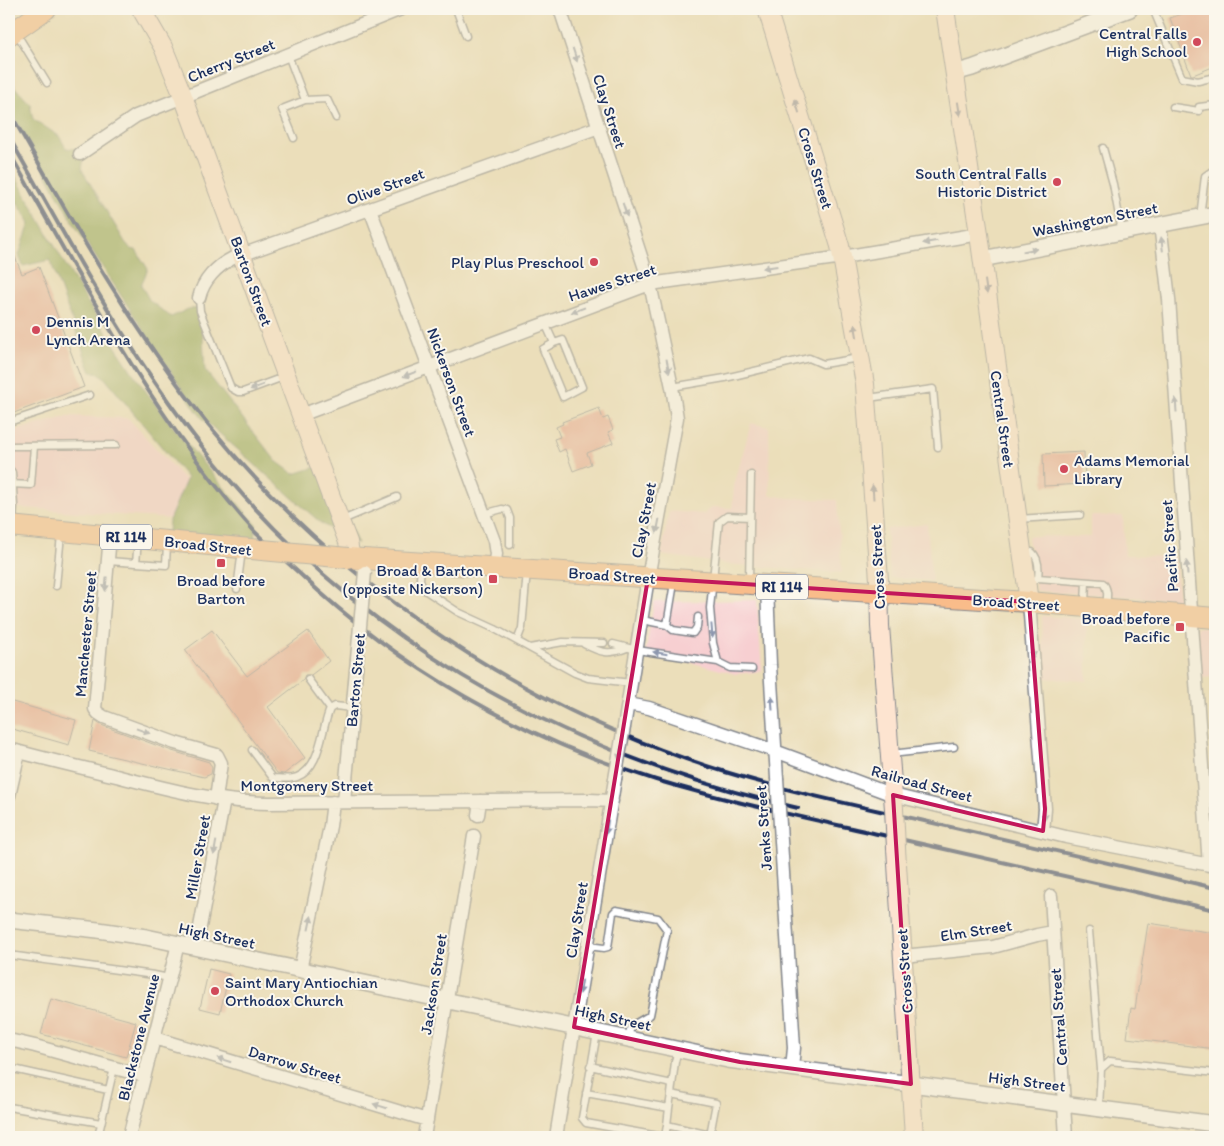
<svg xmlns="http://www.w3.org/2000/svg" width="1224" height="1146" viewBox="0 0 1224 1146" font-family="Itim,sans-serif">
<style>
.built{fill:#f7cfd1}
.forest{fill:#8ca455;stroke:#546a5a}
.building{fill:#e59a86}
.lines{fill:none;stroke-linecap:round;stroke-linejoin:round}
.service-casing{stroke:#83868c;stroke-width:9}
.minor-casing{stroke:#83868c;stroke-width:15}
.tertiary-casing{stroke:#83868c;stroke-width:18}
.secondary-casing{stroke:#83868c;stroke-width:20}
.primary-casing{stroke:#83868c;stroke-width:22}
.service{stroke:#fff;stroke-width:6}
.minor{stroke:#fff;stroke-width:12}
.tertiary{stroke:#fff;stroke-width:15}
.secondary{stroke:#fde4d0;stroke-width:18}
.primary{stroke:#f9bc8a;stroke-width:20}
.rail{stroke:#1b2f5e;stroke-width:4}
.minor-bridge-casing{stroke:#83868c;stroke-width:15;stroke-linecap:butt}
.secondary-bridge-casing{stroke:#83868c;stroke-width:20;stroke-linecap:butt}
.primary-bridge-casing{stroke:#83868c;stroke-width:22;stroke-linecap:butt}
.minor-bridge{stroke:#fff;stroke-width:12}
.secondary-bridge{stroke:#fde4d0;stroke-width:18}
.primary-bridge{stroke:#f9bc8a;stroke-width:20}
.oneway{fill:#8d97ae}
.oneway2{fill:#8c8a97}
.marked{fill:none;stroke:#c2185b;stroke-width:4;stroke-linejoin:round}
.poi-dot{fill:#d1495b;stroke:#fbf7ec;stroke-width:2}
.labels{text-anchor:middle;stroke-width:4;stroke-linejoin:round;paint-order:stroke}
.shield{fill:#fbf7ec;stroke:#5e6b89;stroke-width:1}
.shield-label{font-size:15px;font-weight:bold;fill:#1b2f5e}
.poi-label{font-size:16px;fill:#1b2f5e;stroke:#fbf7ec;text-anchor:end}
.street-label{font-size:16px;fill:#1b2f5e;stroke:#fbf7ec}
</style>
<rect width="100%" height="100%" fill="#fbf7ec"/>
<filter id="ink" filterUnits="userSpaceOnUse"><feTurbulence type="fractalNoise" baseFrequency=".02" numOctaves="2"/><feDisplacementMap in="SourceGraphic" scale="10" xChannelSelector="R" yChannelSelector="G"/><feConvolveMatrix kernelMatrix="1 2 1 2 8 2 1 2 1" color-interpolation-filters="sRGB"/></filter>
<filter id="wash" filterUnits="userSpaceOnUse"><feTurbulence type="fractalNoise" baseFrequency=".0096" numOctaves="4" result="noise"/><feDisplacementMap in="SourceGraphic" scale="20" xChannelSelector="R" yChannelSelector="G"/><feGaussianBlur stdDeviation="1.12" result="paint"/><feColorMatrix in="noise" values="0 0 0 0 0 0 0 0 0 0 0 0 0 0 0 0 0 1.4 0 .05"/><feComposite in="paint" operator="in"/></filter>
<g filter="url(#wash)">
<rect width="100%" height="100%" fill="#ebdeba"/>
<path class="built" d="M69,416l59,2 73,79 -1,24 -191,-14v-75z
M751,423l18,4 1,68 18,3 49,2 5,73 -115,-9 -66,-9 8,-44 35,3 8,-7 20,1 2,-22z
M1091,516h32l2,39 50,2 4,43 -143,-9 -8,-55 63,1z
M927,524l5,57 -42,-4 -4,-48z
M757,600l5,71 -26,3 -54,-14 -37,-4 9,-54z
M1042,616l45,3v62l-44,-3z
M1197,627h18v50l-15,1z"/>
<path class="forest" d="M9,71l6,16 15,17 3,15 26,17 7,12 19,2 -3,20 43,72 6,7 5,1 12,19 -7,16 9,16 21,16 17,-8 13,-1 4,62 71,91 18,13 28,-9 36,79 -36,-20 -119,-105 -7,-9 -122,-186 -65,-116z
M9,165c35,62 69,124 108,184 40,63 90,119 139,175l-3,25 -86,-8 2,-21 18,-42 -84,-102 -13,-6 -40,-110 -27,6 -4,-11 11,-32 -21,-34z"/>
<g id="blocks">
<path class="building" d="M1196,9h19v57l-22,9h-2l-21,-57z
M9,242l13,32 17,-7 45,120 -70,26 -5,-14z
M599,408l4,11 5,-2 5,13 -5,2 5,11 -26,10 4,11 -18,7 -8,-22 -6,3 -5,-13 6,-2 -4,-10 7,-3 -1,-2z
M1084,452l1,32 -41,2 -1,-32z
M212,630l35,46 61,-45 21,30 -18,14h-6l-2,5 -35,27 37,51 -21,16 -7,-1 -92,-123z
M9,701l67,19 -7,25 -60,-17z
M95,721l6,4 71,26 37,11 3,6 -1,6 -7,3 -115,-26z
M1148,923l67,10v116l-88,-11 4,-30 4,1z
M209,969l20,5 -9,39 -20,-5z
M51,999l85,23 -10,35 -85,-23z"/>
</g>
</g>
<g filter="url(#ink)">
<use href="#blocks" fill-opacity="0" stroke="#83868c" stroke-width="1"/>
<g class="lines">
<g class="service-casing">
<path id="service" d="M456,9l10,27
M1153,9l29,69 16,3 17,-4
M17,34l30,49
M288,55l17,45 22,-1 9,19
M1173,107l26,4v-4l16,-2
M294,138l-12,-29 23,-9
M1103,148l10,36 9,48
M1200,217l5,-41 10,-7
M199,298l1,13 31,77 7,4h5l43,-16
M545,323l9,20 -11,6 20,48 19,-10 -19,-47 -9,3
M672,387l53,-9 84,-20 14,6 36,-6
M868,398l65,-9 5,58
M9,422l81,-27
M9,446l107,-1
M10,484l21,1 3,-39
M484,514l18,-5 5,1 3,8v27
M750,517l-23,-1 -8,6 -9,86 3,35 5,19 12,6 22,1
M1018,519l62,-4
M340,521l57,-24
M1023,552h9c7,6 7,18 6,26l-4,2
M108,561l28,2 2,-23
M136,563l30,2 1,-21
M421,566l-1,13 3,10 35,23 37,17 80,44 13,5 43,5
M1038,578l65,5c6,7 4,15 3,23
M749,581l2,-106
M56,586l5,-51
M237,589l5,-39
M1085,603l1,-21
M642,620l25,5 7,-42
M667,625l6,5 20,3 4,-6 1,-10
M517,641l5,-13 5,-57
M584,644c17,9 25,11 43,4
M613,644l24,6 81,12
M530,648l33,-6 41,1
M308,679l22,30
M252,750l21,28c7,0 17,2 24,-1 24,-9 24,-48 33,-68l5,-3 17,2
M891,754l63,-7
M1089,931l12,138
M588,946l16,2 4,-1 5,-34 3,-3 42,8 9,12 -17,85 -19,11 -3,12
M9,955l145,20 15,3
M597,1033l-15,85 4,5 78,14
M590,1066l82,18
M9,1068l99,22
M586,1093l83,15 2,-14
M9,1107l92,16
M1099,1108l2,-39 9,-8 105,12
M667,1125l2,-17
M710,1135l10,2
M98,1137l16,-69
M665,1137l2,-12 43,10 6,-32 -45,-9 4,-32 3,-13"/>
</g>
<g class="minor-casing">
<path id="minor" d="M560,9l90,275 22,103 5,31 -29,160 -24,149
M80,154l56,-38 265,-107
M370,209l124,332 2,13 -2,14
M1160,224l9,75 40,566
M199,298c4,-18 18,-32 34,-40l366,-131
M301,415l349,-131 193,-27 136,-23
M9,473l2,32 -1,21
M110,536l-15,173 3,4 6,4 71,26 42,12 4,8 -5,36
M767,586l3,79 7,113
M1029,602l16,207 -2,22
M628,704l21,4 126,43 118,44 173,42 149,29
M9,749c35,10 71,18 107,27 51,13 100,26 153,27l321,-3 22,1
M9,796l10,-44
M344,802l15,-165
M478,815l2,-14
M780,825l14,223 -2,20
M1051,896l15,241
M196,948l28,-148
M903,956l90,-9 44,-12 16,-3
M300,970l30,-144 3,-24
M154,1038l273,82
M9,1040l26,6 109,30
M129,1137l49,-193
M424,1137l50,-301
M556,1137l59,-358"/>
</g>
<g class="tertiary-casing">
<path id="tertiary" d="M954,73l18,-5 158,-59
M982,259l233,-45
M9,920l89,10 48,7 582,123 487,64"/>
</g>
<g class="secondary-casing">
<path id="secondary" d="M141,9l22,38 20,49 157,425 8,21 3,16
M767,9l73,237 25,138 14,196 1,46 14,183
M945,9l34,225 50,368
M896,848l18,289"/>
</g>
<g class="primary-casing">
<path id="primary" d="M9,35l37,-26
M9,526l253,24
M348,558l681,44 186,16"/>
</g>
<use href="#service" class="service"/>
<use href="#minor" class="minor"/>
<use href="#tertiary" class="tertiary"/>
<use href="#secondary" class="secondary"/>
<use href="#primary" class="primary"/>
<path class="rail" d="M9,111c61,107 121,216 199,313 124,153 292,269 478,335 76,27 155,43 234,61 98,22 197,45 295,68
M9,137c58,102 113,206 185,299 151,198 363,317 604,372
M9,152c74,131 145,267 246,380 14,14 29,28 44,41 101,96 224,165 357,207 77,23 156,39 235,57 108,24 216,48 324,73"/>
<g class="minor-bridge-casing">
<path id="minor-bridge" d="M359,637l6,-65
M777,778l3,47
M615,779l9,-52"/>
</g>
<g class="secondary-bridge-casing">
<path id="secondary-bridge" d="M894,809l2,39"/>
</g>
<g class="primary-bridge-casing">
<path id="primary-bridge" d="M262,550l86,8"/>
</g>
<use href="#minor-bridge" class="minor-bridge"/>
<use href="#secondary-bridge" class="secondary-bridge"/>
<use href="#primary-bridge" class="primary-bridge"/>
</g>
<defs><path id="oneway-solid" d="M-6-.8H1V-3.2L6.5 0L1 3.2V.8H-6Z" transform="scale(1.25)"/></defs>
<g class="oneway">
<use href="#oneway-solid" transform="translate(575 55) rotate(72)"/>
<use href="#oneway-solid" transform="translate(625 210) rotate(72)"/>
<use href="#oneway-solid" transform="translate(930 242) rotate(170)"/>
<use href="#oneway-solid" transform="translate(1162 244) rotate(-97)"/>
<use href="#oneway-solid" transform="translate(1030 250) rotate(-11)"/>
<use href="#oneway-solid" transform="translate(770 267) rotate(172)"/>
<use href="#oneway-solid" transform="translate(578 310) rotate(159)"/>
<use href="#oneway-solid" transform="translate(668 366) rotate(78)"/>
<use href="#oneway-solid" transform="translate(410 374) rotate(159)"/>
<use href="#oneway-solid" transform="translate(257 387) rotate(159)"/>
<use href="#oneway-solid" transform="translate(1176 405) rotate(-94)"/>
<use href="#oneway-solid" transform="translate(658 526) rotate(101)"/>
<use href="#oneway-solid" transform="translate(1187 568) rotate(-94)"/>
<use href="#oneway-solid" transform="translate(106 584) rotate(95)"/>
<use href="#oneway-solid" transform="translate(712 631) rotate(85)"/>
<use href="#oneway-solid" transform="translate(1033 651) rotate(85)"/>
<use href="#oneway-solid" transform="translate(660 653) rotate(-171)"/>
<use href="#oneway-solid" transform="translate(772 703) rotate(-94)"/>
<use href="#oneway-solid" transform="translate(143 731) rotate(20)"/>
<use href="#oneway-solid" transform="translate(620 753) rotate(99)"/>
<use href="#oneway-solid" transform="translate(1045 813) rotate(91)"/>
<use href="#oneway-solid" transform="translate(607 827) rotate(99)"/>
<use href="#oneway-solid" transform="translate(215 848) rotate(100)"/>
<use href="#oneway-solid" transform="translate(310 923) rotate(-78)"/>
<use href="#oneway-solid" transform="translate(581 987) rotate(99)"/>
<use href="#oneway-solid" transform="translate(224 1060) rotate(-163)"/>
<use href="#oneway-solid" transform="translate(380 1106) rotate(-163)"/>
</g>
<g class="oneway2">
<use href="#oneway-solid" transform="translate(797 106) rotate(-107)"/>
<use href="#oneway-solid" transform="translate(959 109) rotate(81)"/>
<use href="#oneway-solid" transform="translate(986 287) rotate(82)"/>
<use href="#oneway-solid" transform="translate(856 331) rotate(-100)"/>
<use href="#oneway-solid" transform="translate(873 492) rotate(-94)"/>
</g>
</g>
<path d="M0 0H1224V1146H0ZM648,578l381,24 16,207 -2,22 -150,-36 18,289 -171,-22 -166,-35z" fill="#ebdeba" fill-opacity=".55" fill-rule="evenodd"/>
<path class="marked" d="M648,578l381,24 16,207 -2,22 -150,-36 18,289 -171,-22 -166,-35z"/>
<g class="poi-dot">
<circle cx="1197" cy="42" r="5"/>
<circle cx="1057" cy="182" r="5"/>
<circle cx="594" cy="262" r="5"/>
<circle cx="36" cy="330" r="5"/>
<circle cx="1064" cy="469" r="5"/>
<rect x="216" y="558" width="10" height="10" rx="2.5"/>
<rect x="488" y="574" width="10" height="10" rx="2.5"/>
<rect x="1175" y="622" width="10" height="10" rx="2.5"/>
<circle cx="215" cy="991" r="5"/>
</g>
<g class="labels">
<g class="shield">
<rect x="100" y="524.5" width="52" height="25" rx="4"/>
<rect x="756" y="574.5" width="52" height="25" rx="4"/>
</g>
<g class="shield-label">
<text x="126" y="542">RI 114</text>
<text x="782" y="592">RI 114</text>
</g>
<g class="poi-label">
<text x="1187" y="39">Central Falls<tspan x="1187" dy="18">High School</tspan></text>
<text x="1047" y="179">South Central Falls<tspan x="1047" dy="18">Historic District</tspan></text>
<text x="584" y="268">Play Plus Preschool</text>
<text x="46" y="327" text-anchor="start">Dennis M<tspan x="46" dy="18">Lynch Arena</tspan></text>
<text x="1074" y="466" text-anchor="start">Adams Memorial<tspan x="1074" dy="18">Library</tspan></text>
<text x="483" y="576">Broad &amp; Barton<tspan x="483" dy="18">(opposite Nickerson)</tspan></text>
<text x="221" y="586" text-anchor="middle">Broad before<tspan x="221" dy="18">Barton</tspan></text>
<text x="1170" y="624">Broad before<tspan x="1170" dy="18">Pacific</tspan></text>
<text x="225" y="988" text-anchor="start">Saint Mary Antiochian<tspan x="225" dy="18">Orthodox Church</tspan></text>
</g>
<g class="street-label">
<text transform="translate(231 60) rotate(-22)" y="6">Cherry Street</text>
<text transform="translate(610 111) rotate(72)" y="6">Clay Street</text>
<text transform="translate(816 168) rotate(73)" y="6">Cross Street</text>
<text transform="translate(385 186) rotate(-20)" y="6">Olive Street</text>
<text transform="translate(1095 219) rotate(-11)" y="6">Washington Street</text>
<text transform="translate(252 281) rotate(70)" y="6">Barton Street</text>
<text transform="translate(612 282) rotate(-18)" y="6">Hawes Street</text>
<text transform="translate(452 382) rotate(70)" y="6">Nickerson Street</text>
<text transform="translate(1003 419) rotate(82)" y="6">Central Street</text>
<text transform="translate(643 520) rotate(-79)" y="6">Clay Street</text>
<text transform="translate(208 545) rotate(6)" y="6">Broad Street</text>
<text transform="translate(1169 546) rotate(-94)" y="6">Pacific Street</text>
<text transform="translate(877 567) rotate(-93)" y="6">Cross Street</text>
<text transform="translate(612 575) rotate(4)" y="6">Broad Street</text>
<text transform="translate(1016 602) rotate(4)" y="6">Broad Street</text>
<text transform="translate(85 634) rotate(-85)" y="6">Manchester Street</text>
<text transform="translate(355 680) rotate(-85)" y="6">Barton Street</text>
<text transform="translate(922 783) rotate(15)" y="6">Railroad Street</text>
<text x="307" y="791">Montgomery Street</text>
<text transform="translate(763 828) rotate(-94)" y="6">Jenks Street</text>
<text transform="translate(197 857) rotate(-80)" y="6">Miller Street</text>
<text transform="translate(576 920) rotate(-81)" y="6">Clay Street</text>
<text transform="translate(976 930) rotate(-9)" y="6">Elm Street</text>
<text transform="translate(217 935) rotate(12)" y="6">High Street</text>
<text transform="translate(904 971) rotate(-94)" y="6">Cross Street</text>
<text transform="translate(433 984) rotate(-81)" y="6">Jackson Street</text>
<text transform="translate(613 1017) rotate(12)" y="6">High Street</text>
<text transform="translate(1058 1017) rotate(-94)" y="6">Central Street</text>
<text transform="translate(138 1037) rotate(-76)" y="6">Blackstone Avenue</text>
<text transform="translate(295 1064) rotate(17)" y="6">Darrow Street</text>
<text transform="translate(1027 1081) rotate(7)" y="6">High Street</text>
</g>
</g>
<rect width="1224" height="1146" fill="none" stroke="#fbf7ec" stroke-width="30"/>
</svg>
